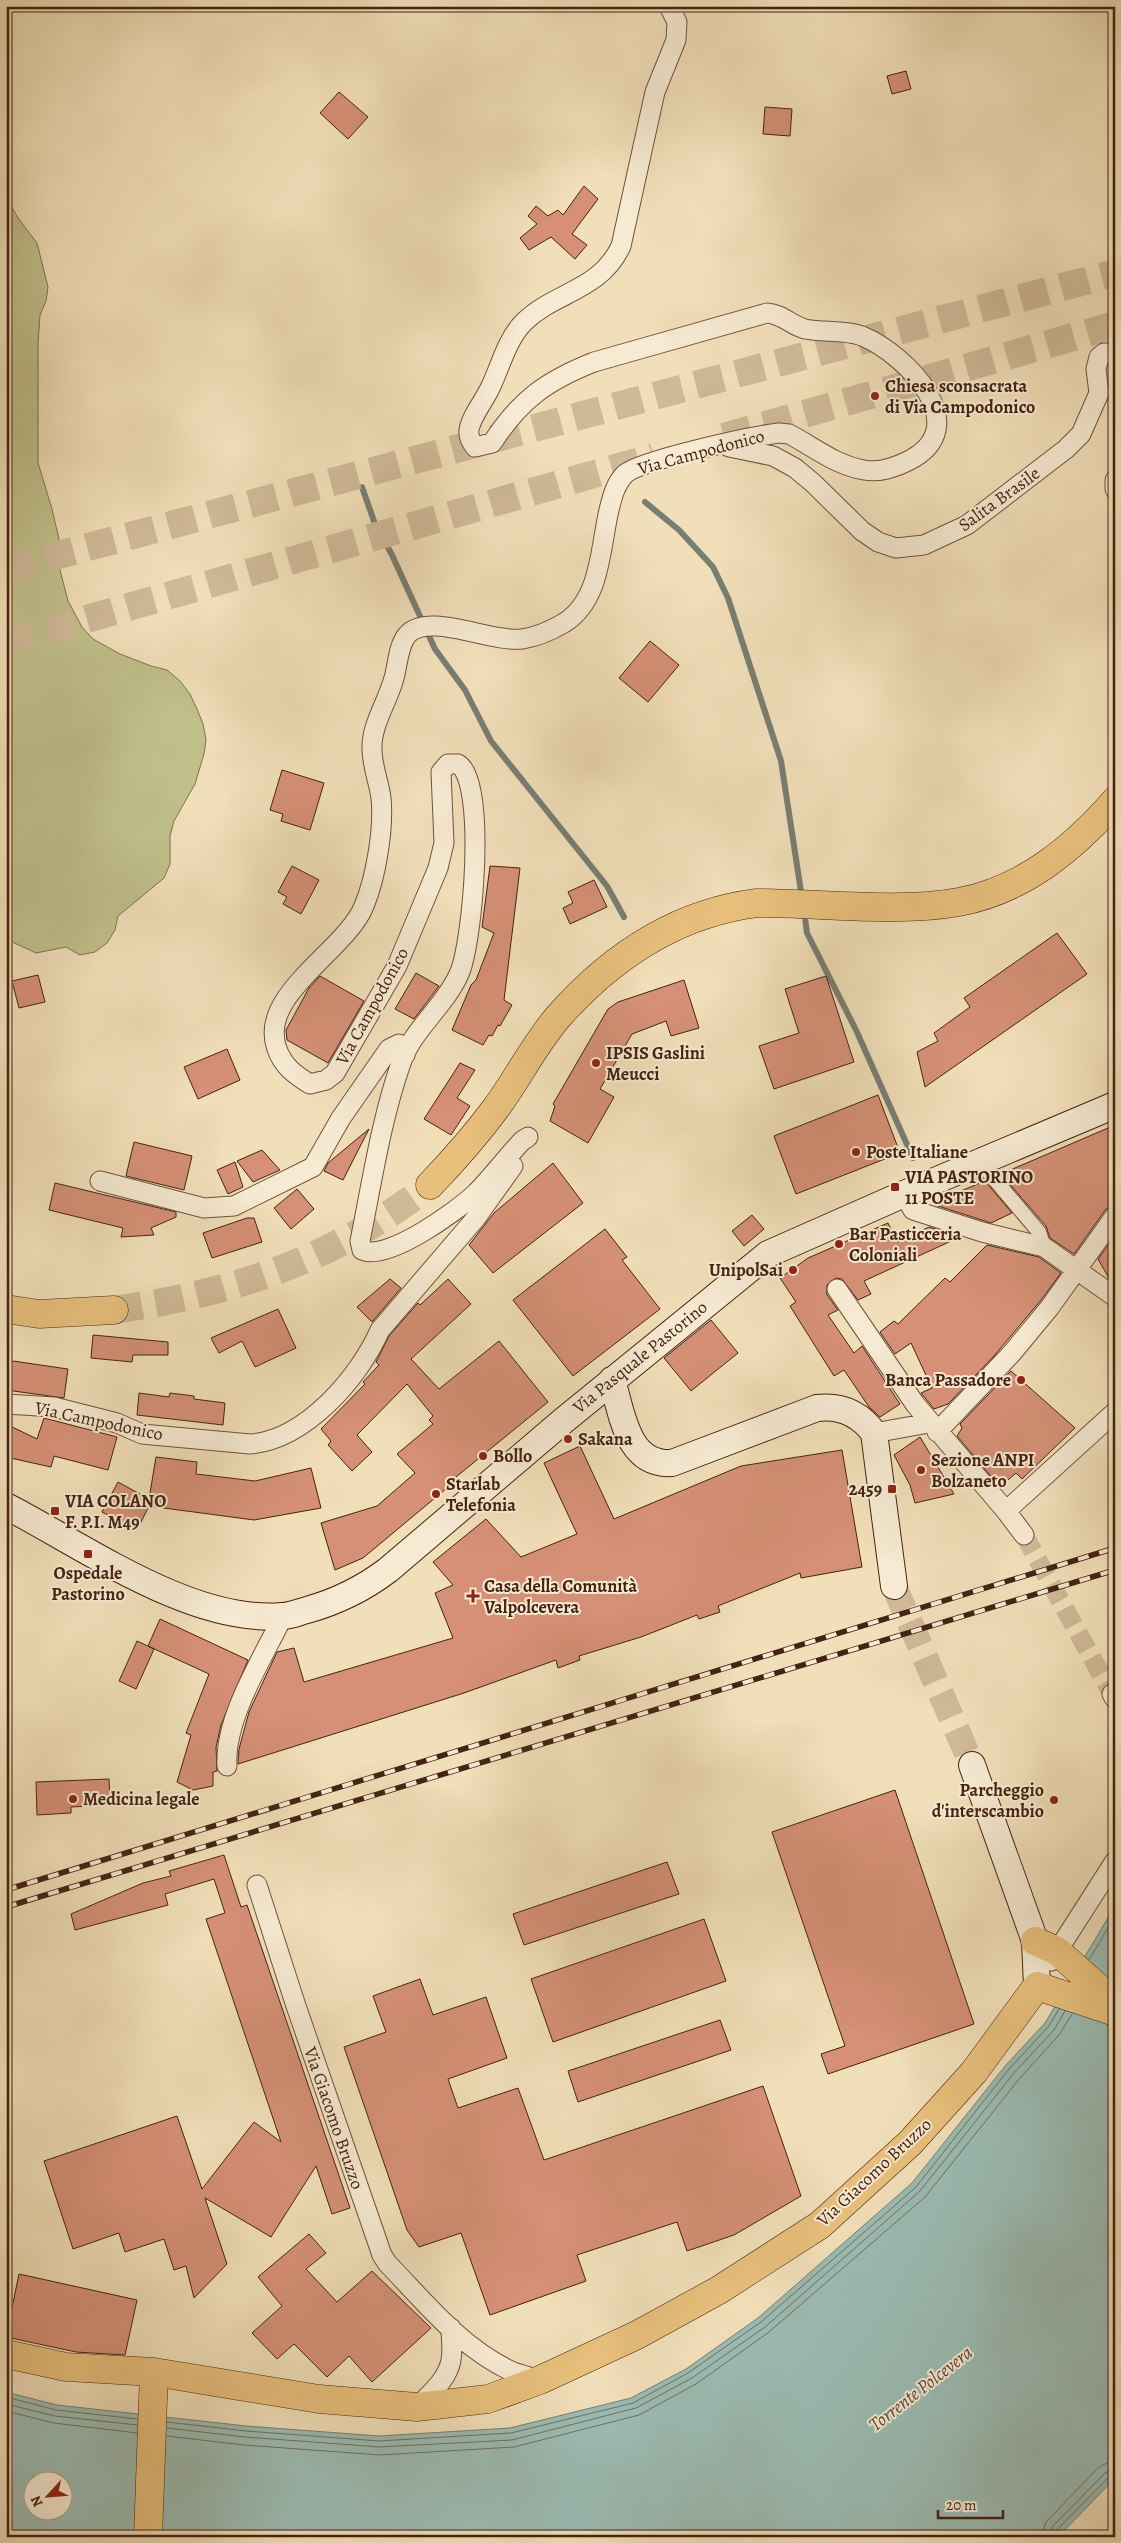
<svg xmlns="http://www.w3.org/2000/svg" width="1121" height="2543" viewBox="0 0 1121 2543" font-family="Alegreya,serif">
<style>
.green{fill:#c0c08b;stroke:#82714e}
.water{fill:#9bbcb3;stroke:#797e73;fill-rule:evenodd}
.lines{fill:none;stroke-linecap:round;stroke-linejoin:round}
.shore{stroke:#706f62;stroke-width:1}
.stream{stroke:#797e73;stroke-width:6}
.building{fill:#d59077;stroke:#452212}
.minor-tunnel{stroke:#cfb998;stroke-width:19;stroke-dasharray:19 9;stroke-linecap:butt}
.secondary-tunnel{stroke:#cfb998;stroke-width:26;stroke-dasharray:26 13;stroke-linecap:butt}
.motorway-tunnel{stroke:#cfb998;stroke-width:28;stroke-dasharray:28 14;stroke-linecap:butt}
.pedestrian-casing{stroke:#70513c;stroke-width:16}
.minor-casing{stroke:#70513c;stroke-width:21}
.secondary-casing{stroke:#452212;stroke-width:28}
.primary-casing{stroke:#452212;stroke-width:29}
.motorway-casing{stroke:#452212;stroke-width:29}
.pedestrian{stroke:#f6ead2;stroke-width:14}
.minor{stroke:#f6ead2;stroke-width:19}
.secondary{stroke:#f6ead2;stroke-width:26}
.primary{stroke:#e8c07c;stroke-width:28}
.motorway{stroke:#e8c07c;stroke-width:28}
.rail-casing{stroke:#452212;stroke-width:5.5}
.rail{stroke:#f6ead2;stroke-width:4;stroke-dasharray:11;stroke-linecap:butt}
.poi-dot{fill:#8f2418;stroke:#f6ead2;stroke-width:2}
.labels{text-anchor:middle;stroke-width:4;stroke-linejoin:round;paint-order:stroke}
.poi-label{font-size:18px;font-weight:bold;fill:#452212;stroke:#f6ead2;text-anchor:start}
.street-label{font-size:18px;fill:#452212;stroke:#f6ead2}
.water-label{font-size:19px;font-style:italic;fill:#5a483a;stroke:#f6ead2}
</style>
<rect width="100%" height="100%" fill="#f1dfb9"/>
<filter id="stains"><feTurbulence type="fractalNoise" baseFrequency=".004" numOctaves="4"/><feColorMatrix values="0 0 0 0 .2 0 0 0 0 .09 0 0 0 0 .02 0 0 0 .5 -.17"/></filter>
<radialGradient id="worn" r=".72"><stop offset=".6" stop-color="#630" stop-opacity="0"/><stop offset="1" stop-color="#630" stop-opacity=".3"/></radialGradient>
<path class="green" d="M6,197l12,21 19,25 11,44 -2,14 -6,14 -2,29v119l14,46 7,30 1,31 8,31 14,26 11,12 27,15 31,12 16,4 13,11 10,13 7,15 6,15 3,16 -2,14 -9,30 -21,37 -4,15v28l-6,14 -46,38 -3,14 -8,13 -12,9 -15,3 -14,-8 -30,6 -30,-14z"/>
<path class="water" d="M1115,1906v572l-57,59h-1052v-145l51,13 189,21 133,10 131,-8 121,-30 55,-29 72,-51 154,-135 94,-118 39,-42zM32,2480h30v30h-30z"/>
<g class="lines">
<path class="shore" d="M1089,1960l26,-44
M6,2397l50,13 81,9
M6,2404l49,12 82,9
M6,2411l48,12 83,10
M167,2422l79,9 133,10 132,-8 122,-30 55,-30 73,-51 155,-135 93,-118 40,-43 10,-17
M167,2428l78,9 135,10 132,-7 124,-32 56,-30 73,-51 155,-136 94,-118 40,-43 11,-19
M167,2436l77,9 136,10 134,-8 125,-32 57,-31 73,-52 156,-135 95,-119 39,-43 13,-21
M1041,2537l5,-15 53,-55 8,-4 8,-2
M1049,2537l3,-10 53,-54 10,-4
M1055,2537l1,-6 53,-54 6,-2"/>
<path class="stream" d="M362,487l13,37 17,31 43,94 30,41 26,51 116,145 17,31
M645,502l34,28 34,37 15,31 53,163 21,137
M804,910l3,23 49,97 57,128"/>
</g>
<path class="building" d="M906,71l5,18 -19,5 -5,-18z
M339,92l29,25 -20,22 -28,-26z
M765,107l27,2 -2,27 -27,-2z
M584,186l14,13 -26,35 15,11 -12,14 -24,-22 -22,13 -9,-12 17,-14 -9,-8 8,-10 12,10 10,-6 5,5z
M650,641l29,24 -31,37 -29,-24z
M282,770l42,13 -14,47 -29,-9 2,-7 -13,-4z
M292,866l27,14 -18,34 -18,-10 4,-7 -9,-5z
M490,866l30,2 -16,132 8,5 -12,21 -2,-1 -6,11 -3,-1 -6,10 -31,-15 19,-45 5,-5 18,-47 -12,-6z
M594,880l13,27 -37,17 -7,-16 10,-5 -5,-11z
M1057,933l30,41 -162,113 -8,-35 21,-11 -4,-8 36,-26 -6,-9z
M416,973l23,13 -25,33 -19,-10z
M38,975l7,27 -26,6 -7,-27z
M320,976l44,25 -36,62 -41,-23 -1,-10 23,-42z
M826,976l28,86 -80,27 -15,-43 40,-13 -14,-44z
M684,980l15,48 -28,8 -5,-15 -34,13 -32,55 14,8 -26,46 -38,-22 5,-15 -2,-2 55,-95 10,-7z
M227,1049l13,31 -42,19 -14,-32z
M460,1063l15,7 -18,28 13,8 -19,29 -27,-16z
M878,1095l22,58 -104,41 -22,-58z
M1115,1125v80l-9,4 -32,45 -24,-16 -4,-12 -45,-52z
M369,1129l-26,51 -19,-9 4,-8z
M134,1142l58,14 -8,34 -58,-14z
M262,1150l18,20 -27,12 -16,-21z
M235,1162l8,25 -15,7 -11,-24z
M553,1163l30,40 -90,70 -24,-28 25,-32z
M985,1181l27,32 -21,10 -56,-18 -1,-3z
M55,1183l121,29v5l-25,11 3,7 -33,2 2,-9 -74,-18z
M297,1189l17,20 -23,20 -17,-21z
M752,1215l12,14 -20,17 -12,-15z
M247,1218h7l8,24 -50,16 -9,-25z
M888,1223l9,19 32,-15 31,10 -96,44 7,13 -13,6 -16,-21 -6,-1 -9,7v10l11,15 -10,5 26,38 8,-7 38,58 -20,13 -11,-10 -25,-37 -10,6 -44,-70 6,-4 -16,-24 28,-20z
M605,1229l22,28 -5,3 38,49 -87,67 -60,-76z
M1115,1236v47l-5,-3 -12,-21z
M987,1245l52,12 22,16 -20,27 -47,56 -46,48 -14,5 -13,-16 11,-5 -21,-45 -16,11 -15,-22 14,-11 4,3 47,-46 5,4z
M390,1279l11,9 -29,34 -15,-15z
M448,1279l23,25 -60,55 28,30 60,-48 49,61 -97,79 2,2 -90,75 -28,12 -14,-47 56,-17 38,-33 -18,-19 36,-30 -4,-4 4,-4 -26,-32 -50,51 15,17 -20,19 -24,-26 3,-4 -10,-12 44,-45 -2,-2 16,-17 -3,-3 13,-26 29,-33 2,2z
M278,1309l18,39 -41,19 -13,-26 -23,12 -8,-15z
M711,1320l27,33 -47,38 -27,-33z
M93,1335l75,7v13h-35l-1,7 -41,-4z
M6,1360l62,9 -4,29 -58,-8z
M1011,1371l64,57 -53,51 -6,-6 -16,14 -43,-51 5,-8 -2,-4z
M139,1393l30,4 1,-4 24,3v3l31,4 -2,22 -86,-10z
M44,1418l73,19 -9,33 -54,-14 -3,11 -45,-10v-33l31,15z
M920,1437l34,57 -39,9 -5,-18 -16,-30z
M580,1446l34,73 127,-53 101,-16 20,117 -61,11 -1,-5 -82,33 2,6 -21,7 -2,-4 -56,22 -62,19 1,4 -22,8 -2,-8 -92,33 -226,71 1,-15 10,-37 28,-60 17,-4 10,34 149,-44 -18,-45 18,-8 -20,-23 53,-43 35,38 56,-23 -33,-71z
M156,1457l41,5 -1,12 59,7 56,-13 10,40 -67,12 -105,-14 -12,24 -35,-18 16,-30 31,17z
M160,1619l88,41 -27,65 -5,22 1,24 -4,1v14l-20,4 -16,-8 14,-47 -5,-2 23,-59 -61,-28z
M137,1641l17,8 -18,40 -17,-8z
M109,1779l1,26 -39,2v6l-34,2 -1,-33z
M895,1790l79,234 -146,50 -7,-20 24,-8 -73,-214z
M224,1855l17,52 6,-2 103,303 -18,6 -16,-48 -45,71 -66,-39 22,66 -33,34 -8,-32 -12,4 -10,-31 -39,13 -6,-19 -46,16 -29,-88 133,-45 25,73 52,-67 27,20 -75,-223 19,-6 -11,-34 -49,15 3,11 -93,25 -4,-16 72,-31 28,-7 -2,-5z
M667,1862l12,32 -155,51 -11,-31z
M704,1919l22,62 -173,61 -22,-63z
M420,1979l13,36 53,-18 21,61 -59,21 10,29 60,-20 26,72 219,-74 38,110 -67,39 -47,16 -10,-29 -100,33 9,26 -96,34 -29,-82 -42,14 -12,-17 -63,-183 42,-15 -13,-36z
M720,2020l11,30 -153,52 -10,-31z
M309,2234l17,19 -20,16 31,33 35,-31 59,57 -59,54 -23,-26 -22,21 -33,-33 -17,15 -25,-26 30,-27 -24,-29z
M19,2274l118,26 -12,55 -49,-3 -70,-15z"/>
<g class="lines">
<path class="minor-tunnel" d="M1024,1535l88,159"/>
<path class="secondary-tunnel" d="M894,1586l78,179"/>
<path class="motorway-tunnel" d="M724,437l391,-112
M6,569l1109,-296
M6,642l648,-185
M114,1310c122,-18 217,-49 316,-125"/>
<g class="pedestrian-casing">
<path id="pedestrian" d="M980,1162l59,70 5,15"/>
</g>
<g class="minor-casing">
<path id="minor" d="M729,447l44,9 22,12 18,15 49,48 16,11 18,6 28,-3 43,-20 99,-76 15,-15 18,-41 -3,-24 3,-12 5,-4 11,1
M1115,480v9
M528,1137l-6,4c-16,17 -30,36 -46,52 -19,18 -89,69 -114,57l-2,-9c12,-59 21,-121 41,-178 11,-33 44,-57 58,-89 14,-30 28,-194 -1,-210h-10l-7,8 3,71 -6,25 -41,98 -62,107 -9,7 -16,4c-15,-9 -27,-18 -33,-35 -20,-54 69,-98 87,-143 12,-29 20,-77 17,-108 -2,-16 -9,-32 -9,-49 -1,-24 16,-48 22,-71 4,-14 4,-32 13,-43 21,-24 84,8 115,4 14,-2 30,-9 42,-16 37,-23 36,-75 45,-113 3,-12 6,-26 16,-36 16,-14 128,-38 154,-41l10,1c25,13 46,31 75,36 15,3 30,-2 44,-9 69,-34 -2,-107 -46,-125 -19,-7 -38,-3 -57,-7 -15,-4 -22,-15 -38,-16l-173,49c-48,19 -74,38 -102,81l-17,4c-4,-5 -7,-10 -6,-17 2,-14 16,-30 22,-44 10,-21 16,-47 33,-64 32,-31 76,-31 97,-76l34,-154 21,-52 1,-18 -8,-16
M100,1181l104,27 30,-2 79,-39 28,-49 48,-69 10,-5 6,11
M904,1194l9,16 69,22 62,15 71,50
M837,1289l78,115 91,107 18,24
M6,1404l48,3 63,16 25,11 108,10c55,-4 109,-66 130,-114l96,-112 37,-52
M937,1432l75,-79 38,-46 65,-91
M874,1433l55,-10
M1006,1511l109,-99
M1112,1694l3,5
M227,1766c-3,-48 36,-108 56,-150
M257,1885l39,121 86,249 5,8c38,39 74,85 124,108 9,4 20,6 29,9
M1051,1961l64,-100
M417,2407c13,-13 31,-28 34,-47 2,-10 0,-22 0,-32"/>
</g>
<g class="secondary-casing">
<path id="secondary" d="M612,1380c10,33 15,86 60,83l145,-55c24,-3 43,6 57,25l20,153
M6,1506c78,40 185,118 276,110 8,0 17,-4 25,-6 32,-9 56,-21 81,-40l175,-149 205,-167 136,-60 211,-89
M972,1765l63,176 2,45"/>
</g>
<g class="primary-casing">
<path id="primary" d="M1035,1941l22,10 58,52
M6,2354l60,13 88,5 165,27 98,8 71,-8 52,-19 97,-45 82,-45 101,-65 90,-82 64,-71 63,-86 78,26
M148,2537l6,-165"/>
</g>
<g class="motorway-casing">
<path id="motorway" d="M430,1185c23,-24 46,-50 66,-77 22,-30 38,-63 62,-91 53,-60 119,-104 199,-114 63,0 141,10 202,-1 64,-12 114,-53 156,-101
M6,1309l33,5 75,-4"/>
</g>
<use href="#pedestrian" class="pedestrian"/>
<use href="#minor" class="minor"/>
<use href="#secondary" class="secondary"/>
<use href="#primary" class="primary"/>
<use href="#motorway" class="motorway"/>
<g class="rail-casing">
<path id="rail" d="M6,1890l1109,-342
M6,1907l1109,-337"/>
</g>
<use href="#rail" class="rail"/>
</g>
<g class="poi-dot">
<circle cx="875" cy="396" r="5"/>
<circle cx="596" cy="1063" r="5"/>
<circle cx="856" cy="1152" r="5"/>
<rect x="890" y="1182" width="10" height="10" rx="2.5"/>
<circle cx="839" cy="1244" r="5"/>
<circle cx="793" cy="1270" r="5"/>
<circle cx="1021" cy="1380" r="5"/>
<circle cx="568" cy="1439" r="5"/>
<circle cx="483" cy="1456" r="5"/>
<circle cx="921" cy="1470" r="5"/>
<rect x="887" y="1484" width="10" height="10" rx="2.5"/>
<circle cx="436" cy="1494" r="5"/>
<rect x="50" y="1506" width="10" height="10" rx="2.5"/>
<rect x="83" y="1549" width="10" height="10" rx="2.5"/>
<path d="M470.5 1588.5h5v5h5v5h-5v5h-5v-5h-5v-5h5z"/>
<circle cx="73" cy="1799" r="5"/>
<circle cx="1054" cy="1800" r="5"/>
</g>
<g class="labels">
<g class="poi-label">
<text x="885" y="392">Chiesa sconsacrata<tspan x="885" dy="21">di Via Campodonico</tspan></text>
<text x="606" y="1059">IPSIS Gaslini<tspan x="606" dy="21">Meucci</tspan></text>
<text x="866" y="1158">Poste Italiane</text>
<text x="905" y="1183">VIA PASTORINO<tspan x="905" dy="21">11 POSTE</tspan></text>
<text x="849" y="1240">Bar Pasticceria<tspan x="849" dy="21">Coloniali</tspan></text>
<text x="783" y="1276" text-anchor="end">UnipolSai</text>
<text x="1011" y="1386" text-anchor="end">Banca Passadore</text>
<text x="578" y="1445">Sakana</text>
<text x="493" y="1462">Bollo</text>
<text x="931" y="1466">Sezione ANPI<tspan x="931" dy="21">Bolzaneto</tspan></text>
<text x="446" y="1490">Starlab<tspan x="446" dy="21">Telefonia</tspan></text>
<text x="882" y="1495" text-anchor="end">2459</text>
<text x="65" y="1507">VIA COLANO<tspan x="65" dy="21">F. P.I. M49</tspan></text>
<text x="88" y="1579" text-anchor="middle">Ospedale<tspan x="88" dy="21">Pastorino</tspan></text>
<text x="484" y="1592">Casa della Comunità<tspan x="484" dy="21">Valpolcevera</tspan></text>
<text x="1044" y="1796" text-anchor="end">Parcheggio<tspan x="1044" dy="21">d'interscambio</tspan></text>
<text x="83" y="1805">Medicina legale</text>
</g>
<g class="street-label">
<text transform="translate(701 452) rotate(-15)" y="6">Via Campodonico</text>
<text transform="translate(999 499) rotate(-36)" y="6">Salita Brasile</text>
<text transform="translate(372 1006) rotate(-61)" y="6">Via Campodonico</text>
<text transform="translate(640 1357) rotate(-39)" y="6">Via Pasquale Pastorino</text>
<text transform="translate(99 1421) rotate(12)" y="6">Via Campodonico</text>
<text transform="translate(334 2118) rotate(71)" y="6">Via Giacomo Bruzzo</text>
<text transform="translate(874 2172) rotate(-43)" y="6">Via Giacomo Bruzzo</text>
</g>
<g class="water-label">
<text transform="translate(920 2388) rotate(-38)" y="7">Torrente Polcevera</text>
</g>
</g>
<rect width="1121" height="2543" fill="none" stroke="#f1dfb9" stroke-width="25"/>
<rect x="8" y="8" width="1106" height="2528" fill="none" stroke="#452212" stroke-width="2.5"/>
<rect x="12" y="12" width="1096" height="2518" fill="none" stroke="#452212"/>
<g transform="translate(48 2496) rotate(244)"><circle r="24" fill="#f6ead2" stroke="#af9a85"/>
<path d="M0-4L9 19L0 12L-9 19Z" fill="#8f2418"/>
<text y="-8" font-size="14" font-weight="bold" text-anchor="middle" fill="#452212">N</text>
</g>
<path d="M938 2510v8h65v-8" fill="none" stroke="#452212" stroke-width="2.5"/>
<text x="946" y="2510" font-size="15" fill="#452212" stroke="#f6ead2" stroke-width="4" paint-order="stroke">20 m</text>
<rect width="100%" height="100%" filter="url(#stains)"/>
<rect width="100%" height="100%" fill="url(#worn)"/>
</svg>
